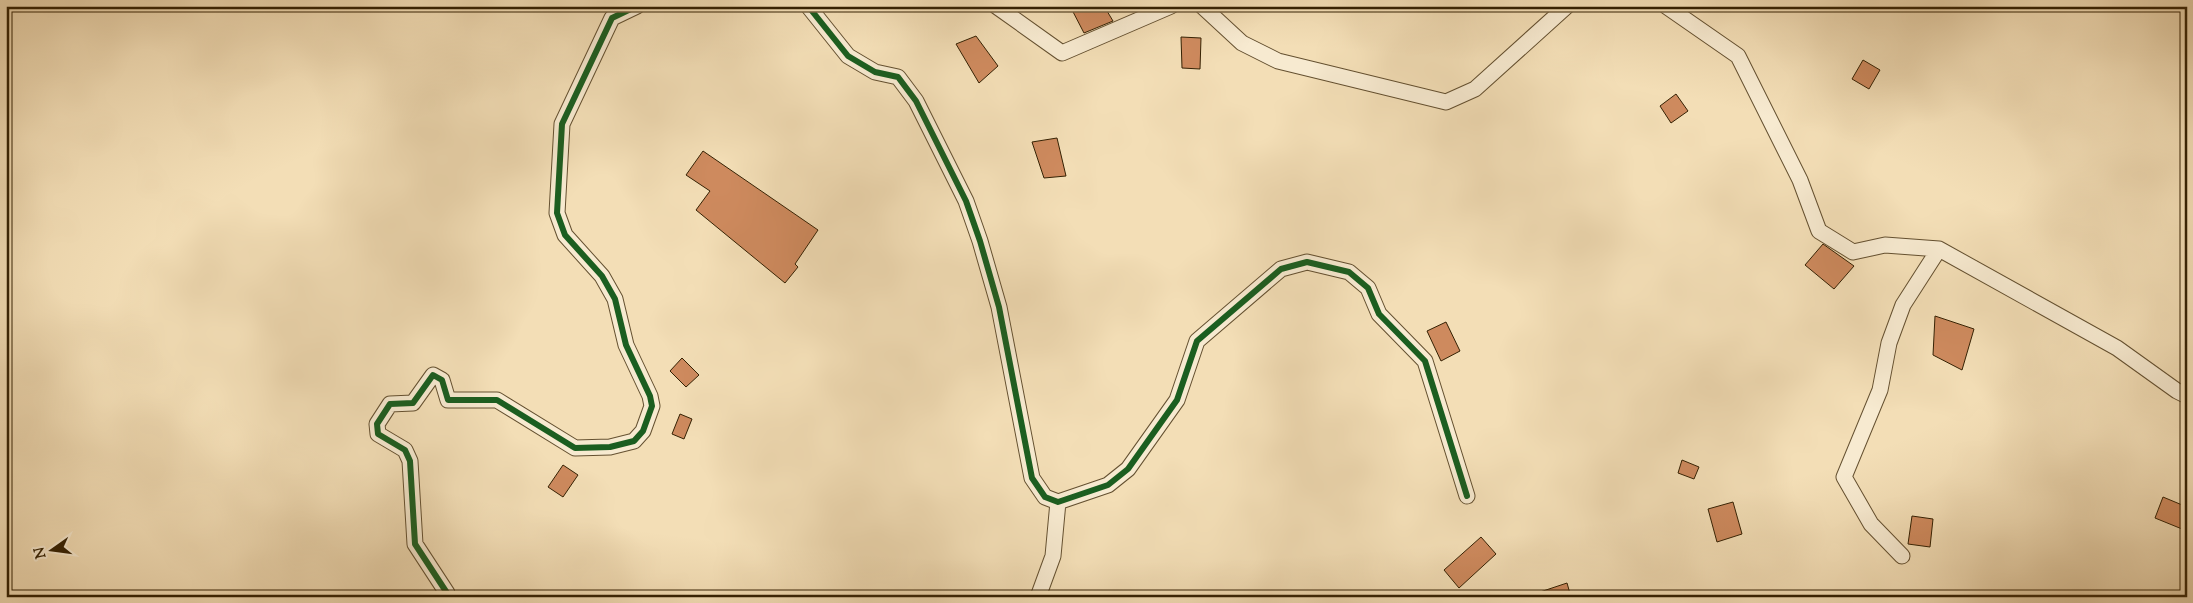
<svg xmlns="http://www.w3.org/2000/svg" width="2193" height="603" viewBox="0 0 2193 603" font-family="'Sorts Mill Goudy',serif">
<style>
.building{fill:#ce8a5e;stroke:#342103}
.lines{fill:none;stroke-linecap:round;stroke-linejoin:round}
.minor-casing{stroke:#645030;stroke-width:17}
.minor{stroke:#f7ead0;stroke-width:15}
.cycleway-casing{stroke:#f7ead0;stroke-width:9}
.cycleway{stroke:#1b5e20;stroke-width:6}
</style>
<rect width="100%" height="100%" fill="#f3deb6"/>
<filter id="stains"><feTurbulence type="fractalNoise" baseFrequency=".004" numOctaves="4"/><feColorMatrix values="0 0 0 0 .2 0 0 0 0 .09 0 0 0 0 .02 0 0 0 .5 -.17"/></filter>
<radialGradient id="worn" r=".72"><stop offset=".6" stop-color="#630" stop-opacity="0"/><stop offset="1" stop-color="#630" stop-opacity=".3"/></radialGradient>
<path class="building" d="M1070,6h34l9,15 -29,12z
M976,36l22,30 -19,17 -23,-39z
M1181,37l20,1 -1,31 -18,-1z
M1863,60l17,10 -11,19 -17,-10z
M1676,94l12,17 -17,12 -11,-17z
M1057,138l9,38 -22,2 -12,-36z
M703,151l115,79 -23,34 3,3 -13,16 -89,-73 14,-19 -24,-16z
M1823,244l31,22 -20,23 -29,-24z
M1935,316l39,13 -12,41 -29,-15z
M1446,322l14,29 -19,10 -14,-30z
M682,358l17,17 -13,12 -16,-16z
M680,414l12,5 -8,20 -12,-5z
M1682,460l17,7 -5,12 -16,-6z
M563,465l15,10 -15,22 -15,-10z
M2163,497l24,10v24l-32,-13z
M1733,502l9,32 -25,8 -9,-33z
M1912,516l21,3 -3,28 -22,-3z
M1481,537l15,17 -37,34 -15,-18z
M1567,583l4,14h-39l-1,-2z"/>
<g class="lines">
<g class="minor-casing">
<path id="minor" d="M808,6l40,50 27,16 23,5 18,24 50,100 14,40 19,66 33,171 13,19 13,5 50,-17 20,-16 49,-69 20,-59 84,-72 26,-7 42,10 19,16 11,26 46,47 42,135
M996,6l66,47 109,-47
M1202,6l40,37 36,18 168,41 29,-13 92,-83
M1666,6l72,50 62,124 19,51 34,21 32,-7 54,4 178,99 60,43 10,5
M1902,556l-31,-32 -27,-47 36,-87 9,-47 14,-38 36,-56
M442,597l5,-4 -32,-49 -5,-83 -5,-11 -27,-16 -1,-10 13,-20 23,-1 20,-28 9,5 6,20h49l78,48 35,-1 24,-6 9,-10 9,-25 -2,-10 -24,-51 -11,-46 -13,-23 -37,-41 -8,-22 5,-89 50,-106 25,-12
M1038,597l15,-41 5,-54"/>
</g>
<use href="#minor" class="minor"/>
<g class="cycleway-casing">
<path id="cycleway" d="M808,6l40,50 27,16 23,5 18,24 50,100 14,40 19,66 33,171 13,19 13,5 50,-17 20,-16 49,-69 20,-59 84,-72 26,-7 42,10 19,16 11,26 46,47 42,135
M442,597l5,-4 -32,-49 -5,-83 -5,-11 -27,-16 -1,-10 13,-20 23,-1 20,-28 9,5 6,20h49l78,48 35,-1 24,-6 9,-10 9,-25 -2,-10 -24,-51 -11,-46 -13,-23 -37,-41 -8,-22 5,-89 50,-106 25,-12"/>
</g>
<use href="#cycleway" class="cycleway"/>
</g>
<rect width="2193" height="603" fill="none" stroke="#f3deb6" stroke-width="25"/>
<rect x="8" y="8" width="2178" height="588" fill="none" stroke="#342103" stroke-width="2.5"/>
<rect x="12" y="12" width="2168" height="578" fill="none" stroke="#342103"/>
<g transform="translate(52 550) rotate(256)" stroke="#f7ead0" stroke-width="4" paint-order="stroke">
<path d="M0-4L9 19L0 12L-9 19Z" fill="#342103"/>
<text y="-8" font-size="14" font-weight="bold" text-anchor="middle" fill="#342103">N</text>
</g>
<rect width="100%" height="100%" filter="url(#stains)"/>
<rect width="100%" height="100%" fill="url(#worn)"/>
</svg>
